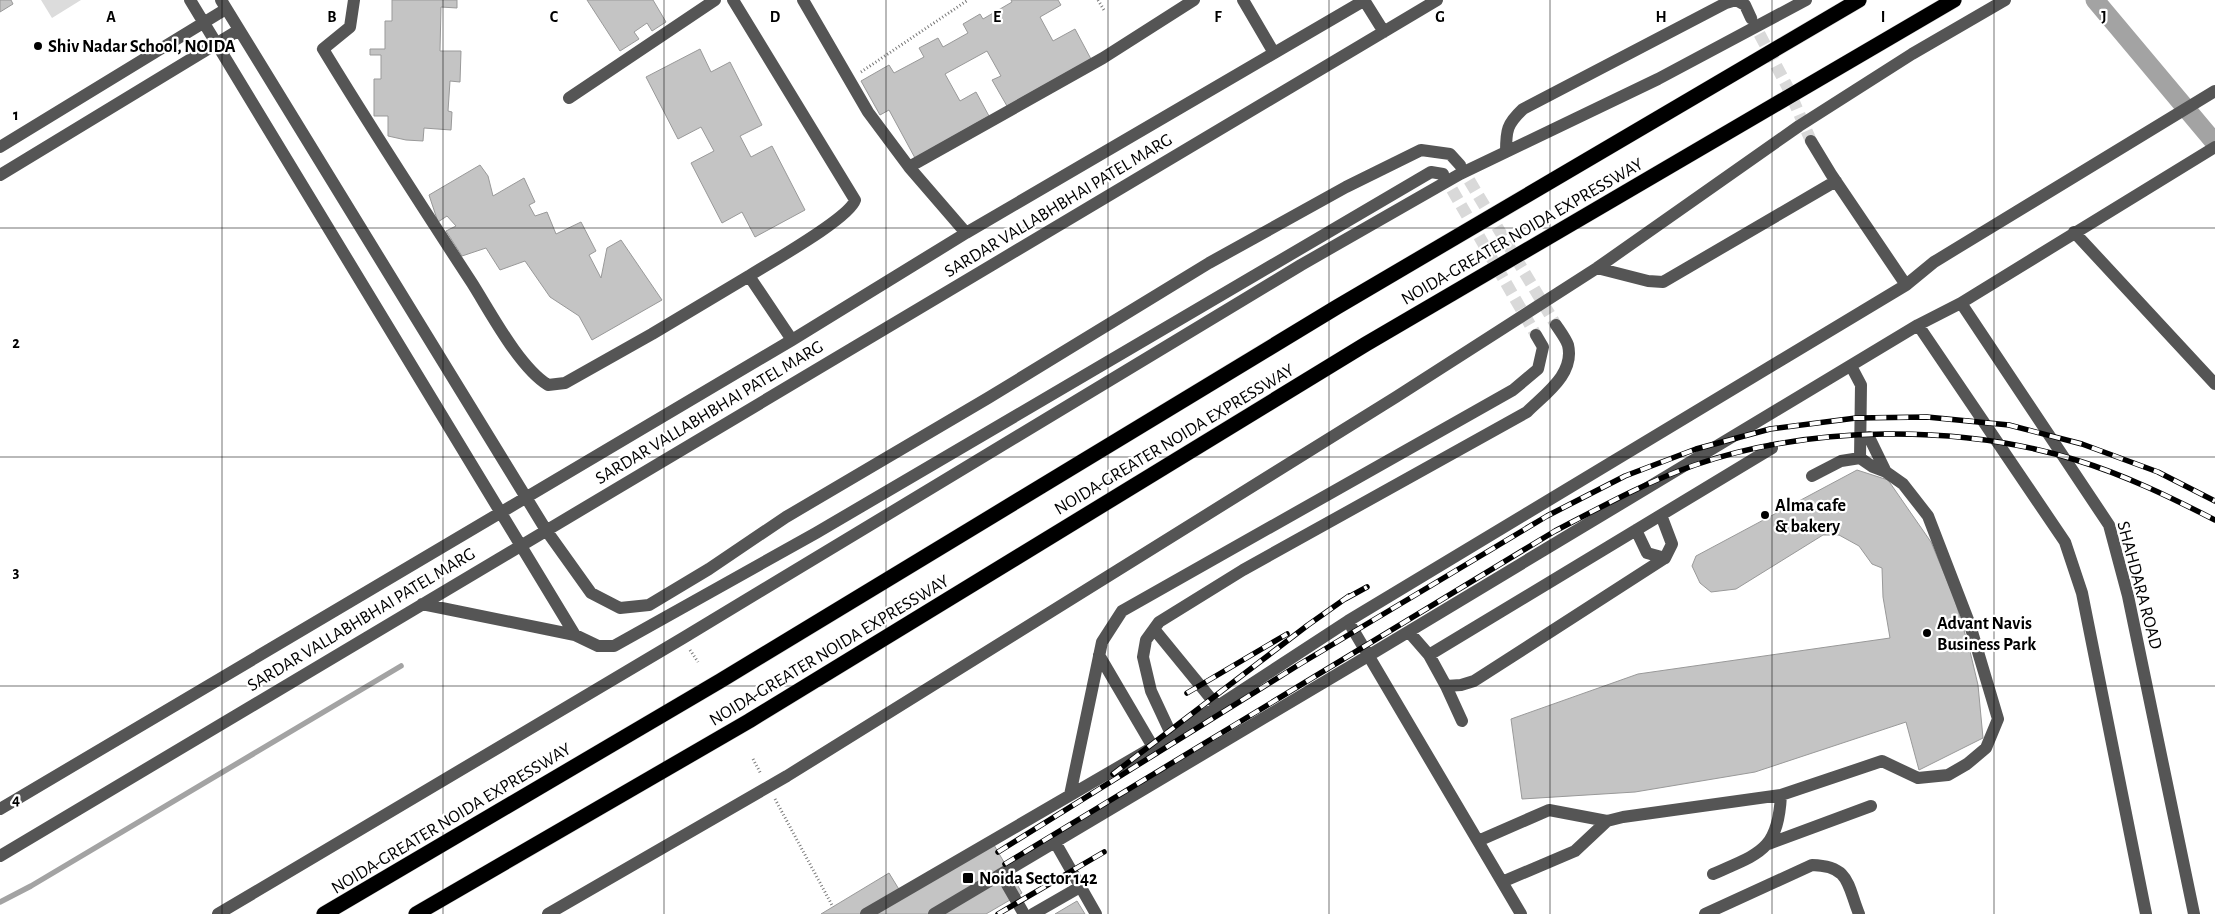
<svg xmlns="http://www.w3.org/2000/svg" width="2215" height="914" viewBox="0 0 2215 914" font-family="'Alegreya Sans',sans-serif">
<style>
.green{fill:#dcdcdc}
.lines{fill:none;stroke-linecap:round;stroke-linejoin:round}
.stream{stroke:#a3a3a3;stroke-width:5.5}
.canal{stroke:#a3a3a3;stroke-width:19}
.building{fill:#c4c4c4;stroke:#999}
.minor-tunnel{stroke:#d9d9d9;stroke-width:12;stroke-dasharray:12 6;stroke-linecap:butt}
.highway-casing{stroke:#dbdbdb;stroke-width:16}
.path{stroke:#777;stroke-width:3;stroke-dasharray:1 2.5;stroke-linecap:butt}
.minor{stroke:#555;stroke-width:12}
.highway{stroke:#000;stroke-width:15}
.rail-casing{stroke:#000;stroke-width:5.5}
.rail{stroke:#fff;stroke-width:4;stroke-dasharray:11;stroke-linecap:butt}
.grid{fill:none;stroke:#000;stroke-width:1;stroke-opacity:0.55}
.poi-dot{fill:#000;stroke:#fff;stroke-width:2}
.labels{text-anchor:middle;stroke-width:4.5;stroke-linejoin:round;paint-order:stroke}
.poi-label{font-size:18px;font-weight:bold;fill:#000;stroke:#fff;text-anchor:start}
.street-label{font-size:18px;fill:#000;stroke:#fff}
.grid-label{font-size:16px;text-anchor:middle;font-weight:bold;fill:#000;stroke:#fff;stroke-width:4.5;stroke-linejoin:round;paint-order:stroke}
</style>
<rect width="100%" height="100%" fill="#fff"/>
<path class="green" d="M41,0h40l-29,18z"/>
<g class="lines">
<path class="stream" d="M0,902l31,-16 370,-220"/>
<path class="canal" d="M2095,0l120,143"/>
</g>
<path class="building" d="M0,0h11l2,4 -13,8z
M392,0h65v8l-16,-1 -1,44h21l-1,31 -10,-1 -2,30 4,1 -1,18 -27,-2 -1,13 -17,-1 -18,-4v-20h-14v-37h7v-24h-11v-6h15v-28h7z
M587,0h66l13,22 -14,9 -5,-8 -13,9 5,7 -19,12z
M1011,0h47l3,5 -21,12 13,24 22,-12 16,30 -84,47 -15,-26 9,-4 -14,-25 -42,23 15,27 16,-9 13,24 -74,42 -26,-48 -9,5 -19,-34 28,-16 5,8 30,-16 -5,-9 19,-10 5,9 25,-14 -5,-9 17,-10 3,5 29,-17z
M700,49l11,23 19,-10 32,63 -22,11 11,21 21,-11 33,64 -50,27 -13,-25 -20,11 -31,-60 23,-12 -13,-24 -23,12 -32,-62z
M480,165l8,11 5,20 31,-18 11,24 -6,3 6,11 12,-4 9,22 25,-12 15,29 -7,4 12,23 6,-30 14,-8 41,60 -70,40 -13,-24 -29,-19 -25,-36 -25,9 -14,-22 -24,8 -16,-25 10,-5 -9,-10 -9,6 -9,-27z
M1857,470l31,10 43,62 23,55 15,50 9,38 5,53 -64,32 -13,-48 -151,50 -120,20 -113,7 -11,-80 127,-45 252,-36 -7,-41 -1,-29 -10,-4 -13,-18 -20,-11h-16l-87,54 -25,3 -11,-9 -8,-17 4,-10z
M994,845l28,48 -36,21h-165l68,-41 11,18z
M1077,901l8,13h-30z"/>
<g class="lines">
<path class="minor-tunnel" d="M1751,18l36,68 24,55
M1460,165l96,160
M1443,174l93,161"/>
<g class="highway-casing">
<path id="highway" d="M324,914l396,-233 617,-374 522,-307
M416,914l333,-193 617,-377 588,-344"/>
</g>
<path class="path" d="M1098,0l6,10
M861,72l107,-72
M690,650l8,12
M753,759l8,15
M775,799l58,108"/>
<path class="minor" d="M190,0l385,635 23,11h16l202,-113 615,-361 12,2
M221,0l325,530 45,63 29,15 29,-3 60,-36 77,-52 202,-119 221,-135 137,-76 75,-37 29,4 10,11
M354,0l-4,27 -27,22c48,79 98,156 149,234 19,30 47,84 76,102l17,-2 87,-49 97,-58 43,64
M733,0l122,200c-6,19 -86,63 -106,76
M803,0l65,112 41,55 57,66
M1243,0l31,53
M1364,0l20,32
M569,98l146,-98
M1811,141l20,33 75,111
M0,147l226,-138
M1506,152c0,-22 1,-28 17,-43l203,-106 10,-3 9,5 6,13
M909,167l194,-109 91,-58
M0,175l239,-145
M2074,232l141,152
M1597,268l51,13 15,1 173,-101
M1961,303l148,222 19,71 66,318
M1918,325l147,217 17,51 64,321
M1851,366l10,19 -1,73
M1869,437l17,35
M1636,530l11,23 18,5 7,-14 -11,-29
M422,604l153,31
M1348,621l173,293
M1154,629l63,77
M1409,632l20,23 343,-207
M1099,655l54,92
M1429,655l17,31 15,-1 13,-4 191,-123
M1446,686l16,35
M1172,736l-21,-45 -8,-34 3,-17 13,-18 84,-52 284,-158c18,-18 48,-38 41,-67 -2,-6 -8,-14 -12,-20
M1070,795l32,-153 20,-31 391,-221 25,-21 5,-22 -7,-12
M0,809l792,-469 174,-107 399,-233
M1607,821l16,-4 158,-22 101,-34 36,17 30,-3 19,-11 19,-16 12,-29 -28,-94 -42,-109 -25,-32 -17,-12 -13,-5 -13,-9 -19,3 -29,15
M1478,841l71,-31 58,11 -32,30 -73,31
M1055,842l41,72
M1768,844l103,-38
M0,856l1437,-856
M1001,874l23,40
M1713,874c47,-21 65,-23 68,-79
M218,914l465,-276 618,-373 159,-91 198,-95 148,-79
M548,914l239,-138 609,-379 201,-129 202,-142 113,-72 93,-54
M866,914l306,-178 176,-115 558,-336 28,-23 281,-171
M934,914l434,-258 550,-331 43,-22 254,-156
M1033,914l47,-27
M1705,914l107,-49c38,1 35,19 47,49"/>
<use href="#highway" class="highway"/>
<g class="rail-casing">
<path id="rail" d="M1345,599l22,-12
M1187,693l100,-59
M1113,774l195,-149 41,-29
M998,852l302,-188 247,-148 78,-40 71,-27 74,-20 86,-11 71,-1 82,8 73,19 76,28 57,29
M1005,864l550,-333c46,-24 91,-49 140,-66 116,-40 265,-41 381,-5 49,15 94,37 139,60
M998,914l106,-62"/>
</g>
<use href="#rail" class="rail"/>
</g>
<path class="grid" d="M222,0v914M443,0v914M664,0v914M886,0v914M1108,0v914M1329,0v914M1550,0v914M1772,0v914M1994,0v914M0,228h2215M0,457h2215M0,686h2215"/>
<g class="poi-dot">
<circle cx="38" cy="46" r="5"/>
<circle cx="1765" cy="515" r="5"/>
<circle cx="1927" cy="633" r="5"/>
<rect x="962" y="872" width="12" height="12" rx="2.5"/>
</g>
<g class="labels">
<g class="poi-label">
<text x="48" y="52">Shiv Nadar School, NOIDA</text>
<text x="1775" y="511">Alma cafe<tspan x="1775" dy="21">&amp; bakery</tspan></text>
<text x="1937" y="629">Advant Navis<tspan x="1937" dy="21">Business Park</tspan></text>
<text x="979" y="884">Noida Sector 142</text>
</g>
<g class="street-label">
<text transform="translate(1058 205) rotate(-31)" y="6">SARDAR VALLABHBHAI PATEL MARG</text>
<text transform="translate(1522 231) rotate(-30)" y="6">NOIDA-GREATER NOIDA EXPRESSWAY</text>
<text transform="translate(709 412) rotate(-31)" y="6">SARDAR VALLABHBHAI PATEL MARG</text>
<text transform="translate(1174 439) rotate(-31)" y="6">NOIDA-GREATER NOIDA EXPRESSWAY</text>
<text transform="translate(2140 585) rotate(75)" y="6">SHAHDARA ROAD</text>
<text transform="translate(361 619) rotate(-31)" y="6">SARDAR VALLABHBHAI PATEL MARG</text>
<text transform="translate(829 650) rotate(-31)" y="6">NOIDA-GREATER NOIDA EXPRESSWAY</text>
<text transform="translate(451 818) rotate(-31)" y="6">NOIDA-GREATER NOIDA EXPRESSWAY</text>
</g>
</g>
<g class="grid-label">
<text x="111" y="22">A</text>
<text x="332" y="22">B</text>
<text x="554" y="22">C</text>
<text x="775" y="22">D</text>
<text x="997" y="22">E</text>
<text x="1218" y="22">F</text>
<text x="1440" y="22">G</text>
<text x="1661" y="22">H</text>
<text x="1883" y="22">I</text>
<text x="2104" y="22">J</text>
<text x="16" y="120">1</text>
<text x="16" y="348">2</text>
<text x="16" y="577">3</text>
<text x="16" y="805">4</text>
</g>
</svg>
